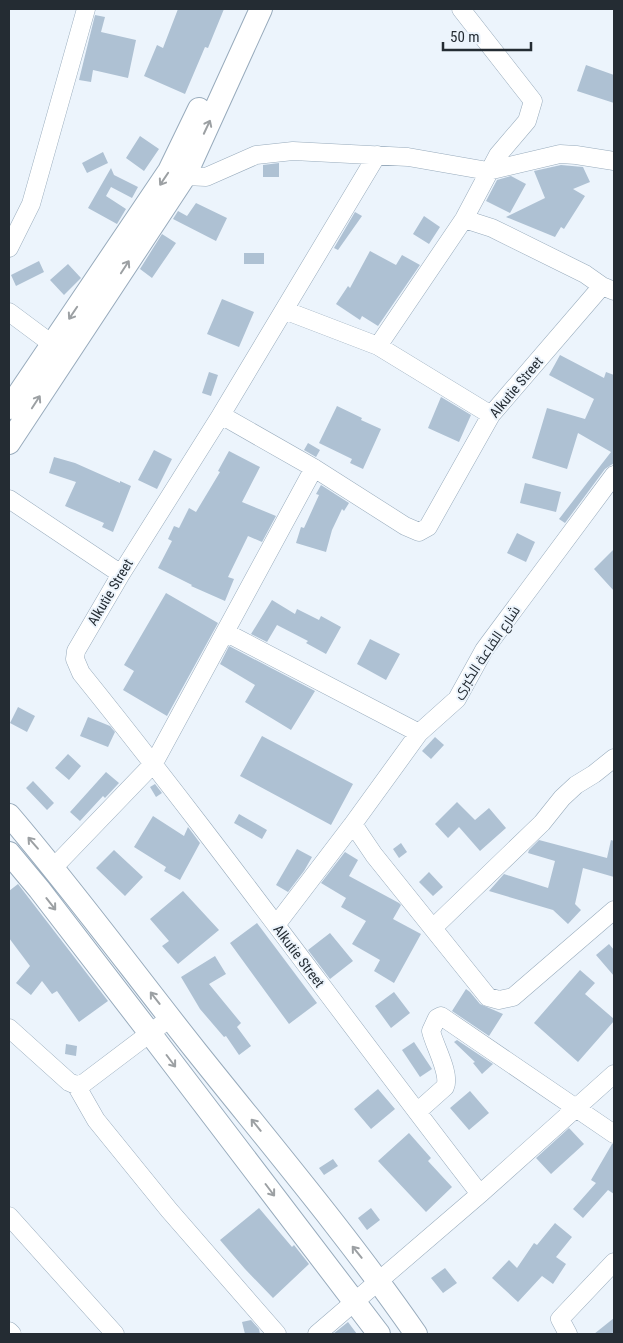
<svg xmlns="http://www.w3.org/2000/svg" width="623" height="1343" viewBox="0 0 623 1343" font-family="'Roboto Condensed',Cairo,sans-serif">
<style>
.building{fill:#aec1d3}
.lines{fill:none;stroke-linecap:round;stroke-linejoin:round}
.minor-casing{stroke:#98abbc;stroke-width:19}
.major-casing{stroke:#98abbc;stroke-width:24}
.minor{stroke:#fff;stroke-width:18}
.major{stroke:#fff;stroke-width:22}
.oneway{stroke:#9ca0a3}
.labels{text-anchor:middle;stroke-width:4;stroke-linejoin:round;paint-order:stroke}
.street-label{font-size:14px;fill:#242c33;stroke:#ecf4fc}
</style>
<rect width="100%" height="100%" fill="#ecf4fc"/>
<path class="building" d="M178,9h46l-16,39 -3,-1 -20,47 -41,-18 13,-31 6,3z
M95,15l10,2 -4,15 35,8 -8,38 -35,-8 -2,12 -12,-2z
M586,65l28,10v28l-37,-12z
M140,136l19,13 -15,22 -18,-13z
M103,152l5,11 -21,10 -5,-10z
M279,163v14h-16v-12z
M561,165l22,2 7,15 -17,7 12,7 -21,33 -3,-2 -6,10 -49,-20 39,-19 -11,-27z
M111,168l3,7 24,12 -6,11 -21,-11 -5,9 20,13 -9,15 -29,-16z
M511,176l15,8 -16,29 -24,-12 11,-21z
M196,203l31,15 -11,23 -43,-22 5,-8 9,5z
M355,212l7,4 -24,34 -4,-2z
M424,216l16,11 -11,17 -16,-10z
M162,234l14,9 -24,35 -12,-9z
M370,251l26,14 6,-10 18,10 -42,61 -16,-10 -2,4 -24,-16 12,-18 2,2z
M244,253h20v11h-20z
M39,261l5,11 -28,14 -5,-11z
M68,264l13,14 -17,17 -14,-15z
M222,299l32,13 -15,35 -32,-13z
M560,355l44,23 2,-6 8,3v88l-9,6 -40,54 -6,-4 52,-67 -33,-19 -11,36 -35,-11 15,-50 38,11 9,-20 -45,-24z
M209,372l9,3 -7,21 -9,-3z
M441,397l30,18 -12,27 -31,-14z
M337,406l25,12 -1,2 20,9 -18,40 -13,-6 2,-4 -33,-16z
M308,443l12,7 -4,7 -12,-7z
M154,450l18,9 -15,30 -19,-9z
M229,451l31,16 -18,35 34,14 -14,26 -14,-6 -20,41 6,2 -9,22 -34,-15 1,-1 -34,-17 14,-27 -4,-2 6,-13 5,2 10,-20 7,4 24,-40 -2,-1z
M54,457l21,6 45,20v-2l11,5 -18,46 -11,-5 2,-4 -39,-17 11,-24 -27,-9z
M525,483l36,9 -5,20 -36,-9z
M321,485l28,18 -5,8 -2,-2 -10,21 -6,22 -30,-9 5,-16 3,1 15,-33 -3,-1z
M517,533l18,9 -9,20 -19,-9z
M614,549v42l-20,-22z
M166,593l52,30 -51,93 -44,-26 11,-19 -10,-6z
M272,600l23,14 2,-5 22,11 2,-4 20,11 -15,27 -20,-11 2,-2 -31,-16 -10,17 -16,-8z
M370,639l30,15 -14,26 -29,-16z
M229,646l86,45 -24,39 -46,-28 10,-17 -35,-21z
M18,707l17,9 -8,16 -17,-9z
M88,717l22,9 5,6 -7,15 -28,-11z
M262,736l91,48 -22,41 -91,-49z
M435,737l9,8 -13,14 -9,-8z
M68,754l13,12 -12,14 -14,-12z
M106,772l13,11 -14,15 -2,-2 -23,25 -10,-9z
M33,781l21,22 -7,7 -21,-22z
M155,784l7,9 -6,4 -6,-10z
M457,802l18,18 14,-12 17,20 -26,23 -21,-24 -11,11 -13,-14z
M239,814l28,16 -5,9 -28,-16z
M153,816l31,20 4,-9 12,16 -20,37 -16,-9 2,-4 -32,-20z
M539,840l68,18 4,-18 3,1v36l-31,-9 -8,36 6,6 -13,14 -15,-14 -64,-19 15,-17 44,14 7,-27 -27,-8 1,-3z
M401,843l6,9 -8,6 -6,-9z
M297,849l15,8 -8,14 -16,21 -12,-7z
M114,850l29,27 -18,19 -29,-28z
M345,852l13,8 -9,16 50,27 2,2 -8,14 28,15 -27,49 -20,-12 6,-11 -28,-16 14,-23 -25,-14 5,-9 -25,-15z
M429,872l14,15 -10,9 -14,-14z
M18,884l90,117 -29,21 -22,-31 -5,3 -10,-13 -11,14 -15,-12 14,-17 -21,-28v-47z
M183,891l36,39 -41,34 -16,-18 7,-5 -19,-22z
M257,923l60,80 -28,21 -59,-81z
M330,933l23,28 -23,18 -22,-29z
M609,944l5,6v26l-18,-21z
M215,956l11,18 -17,10 32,39 -4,4 14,19 -12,9 -13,-19 -2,1 -24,-28 -19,-32z
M580,970l15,13 -10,11 29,25v2l-36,41 -44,-39z
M466,989l4,3 10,12 23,10 -14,22 -37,-25z
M394,992l16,21 -19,15 -16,-22z
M457,1040l36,24 -11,10 -9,-11 2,-1 -21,-20z
M414,1042l18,27 -12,8 -18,-27z
M66,1044l11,2 -1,10 -11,-2z
M378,1089l17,20 -24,20 -17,-20z
M470,1091l19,22 -20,17 -19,-22z
M569,1128l15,16 -33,30 -15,-16z
M409,1133l22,25 -3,3 24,26 -26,25 -48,-51z
M612,1144h2v50l-6,-4 -25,28 -10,-9 23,-26 -5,-3z
M333,1159l5,7 -14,9 -5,-7z
M259,1208l33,39 2,-2 15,19 -36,34 -28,-29 -25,-29z
M371,1208l9,12 -13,10 -9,-12z
M555,1223l17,14 -16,20 10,7 -13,20 -11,-8 -24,26 -26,-24 17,-18 8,8 17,-25 3,2z
M445,1268l12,15 -14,10 -12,-15z
M614,1318v16h-20z
M251,1320l8,9 1,5h-15l-3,-12z
M348,1322l9,12h-24z"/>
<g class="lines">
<g class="minor-casing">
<path id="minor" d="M185,176l21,1 50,-22 37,-4 115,6 80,14 72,-17 16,1 38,6
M464,219l28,9 93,46 17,12 12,5
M9,248l22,-44 55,-195
M284,310l94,36 113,69
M9,312l43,32
M378,346l86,-127 34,-64 29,-34 6,-20 -72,-92
M221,415l156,-260
M9,499l112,75
M225,632l194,101
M353,824l21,31 114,142 11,3 14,-3 101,-87
M54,867l100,-104 160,-295
M276,925l77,-101 66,-91 38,-34 27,-49 130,-175
M433,928l109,-105 20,-25 14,-13 18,-11 20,-16
M9,1028l60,54 7,3 8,-2 86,-65
M76,1085l20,35 73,90 108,124
M417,1112l28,-25c6,-13 -11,-42 -14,-56l6,-13 4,-2 173,118
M480,1194c-134,-173 -262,-351 -399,-521l-6,-14 1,-8 45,-77 100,-159 93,53 91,58 14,6 9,-5 63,-112 111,-129
M9,1216l106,118
M9,1331l3,3
M317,1334l163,-140 134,-120
M568,1334l-8,-15 54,-57"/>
</g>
<g class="major-casing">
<path id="major" d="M9,408l160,-237 30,-62
M9,443l176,-267 76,-167
M9,815c65,76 125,158 187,236 75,94 152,185 220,283
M9,853l30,36 110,143 230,302"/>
</g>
<use href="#minor" class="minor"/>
<use href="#major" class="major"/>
</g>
<defs><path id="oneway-shaft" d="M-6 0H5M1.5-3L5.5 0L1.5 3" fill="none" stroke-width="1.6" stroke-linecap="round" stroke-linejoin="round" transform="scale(1.25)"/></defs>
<g class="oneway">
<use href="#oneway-shaft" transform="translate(207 127) rotate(-65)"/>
<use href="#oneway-shaft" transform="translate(164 179) rotate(124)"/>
<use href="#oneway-shaft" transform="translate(125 267) rotate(-57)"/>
<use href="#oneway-shaft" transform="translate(73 313) rotate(124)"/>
<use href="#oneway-shaft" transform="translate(36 402) rotate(-57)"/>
<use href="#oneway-shaft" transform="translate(33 843) rotate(-131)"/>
<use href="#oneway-shaft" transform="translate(51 904) rotate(52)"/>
<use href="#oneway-shaft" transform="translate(155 998) rotate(-128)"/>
<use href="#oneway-shaft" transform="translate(171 1061) rotate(53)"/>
<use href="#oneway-shaft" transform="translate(256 1125) rotate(-129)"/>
<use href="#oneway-shaft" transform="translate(270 1190) rotate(53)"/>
<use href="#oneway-shaft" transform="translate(357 1252) rotate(-129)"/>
</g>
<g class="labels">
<g class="street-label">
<text transform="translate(516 387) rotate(-50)" y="5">Alkutie Street</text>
<text transform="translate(110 592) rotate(-59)" y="5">Alkutie Street</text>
<text transform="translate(486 652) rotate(-56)" y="5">شارع القاعة الكبرى</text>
<text transform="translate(299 956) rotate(53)" y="5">Alkutie Street</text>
</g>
</g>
<rect width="623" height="1343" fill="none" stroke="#242c33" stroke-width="20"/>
<path d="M443 42v8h88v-8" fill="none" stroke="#242c33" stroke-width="2.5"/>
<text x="450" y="42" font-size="15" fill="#242c33" stroke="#ecf4fc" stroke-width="4" paint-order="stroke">50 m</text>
</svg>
